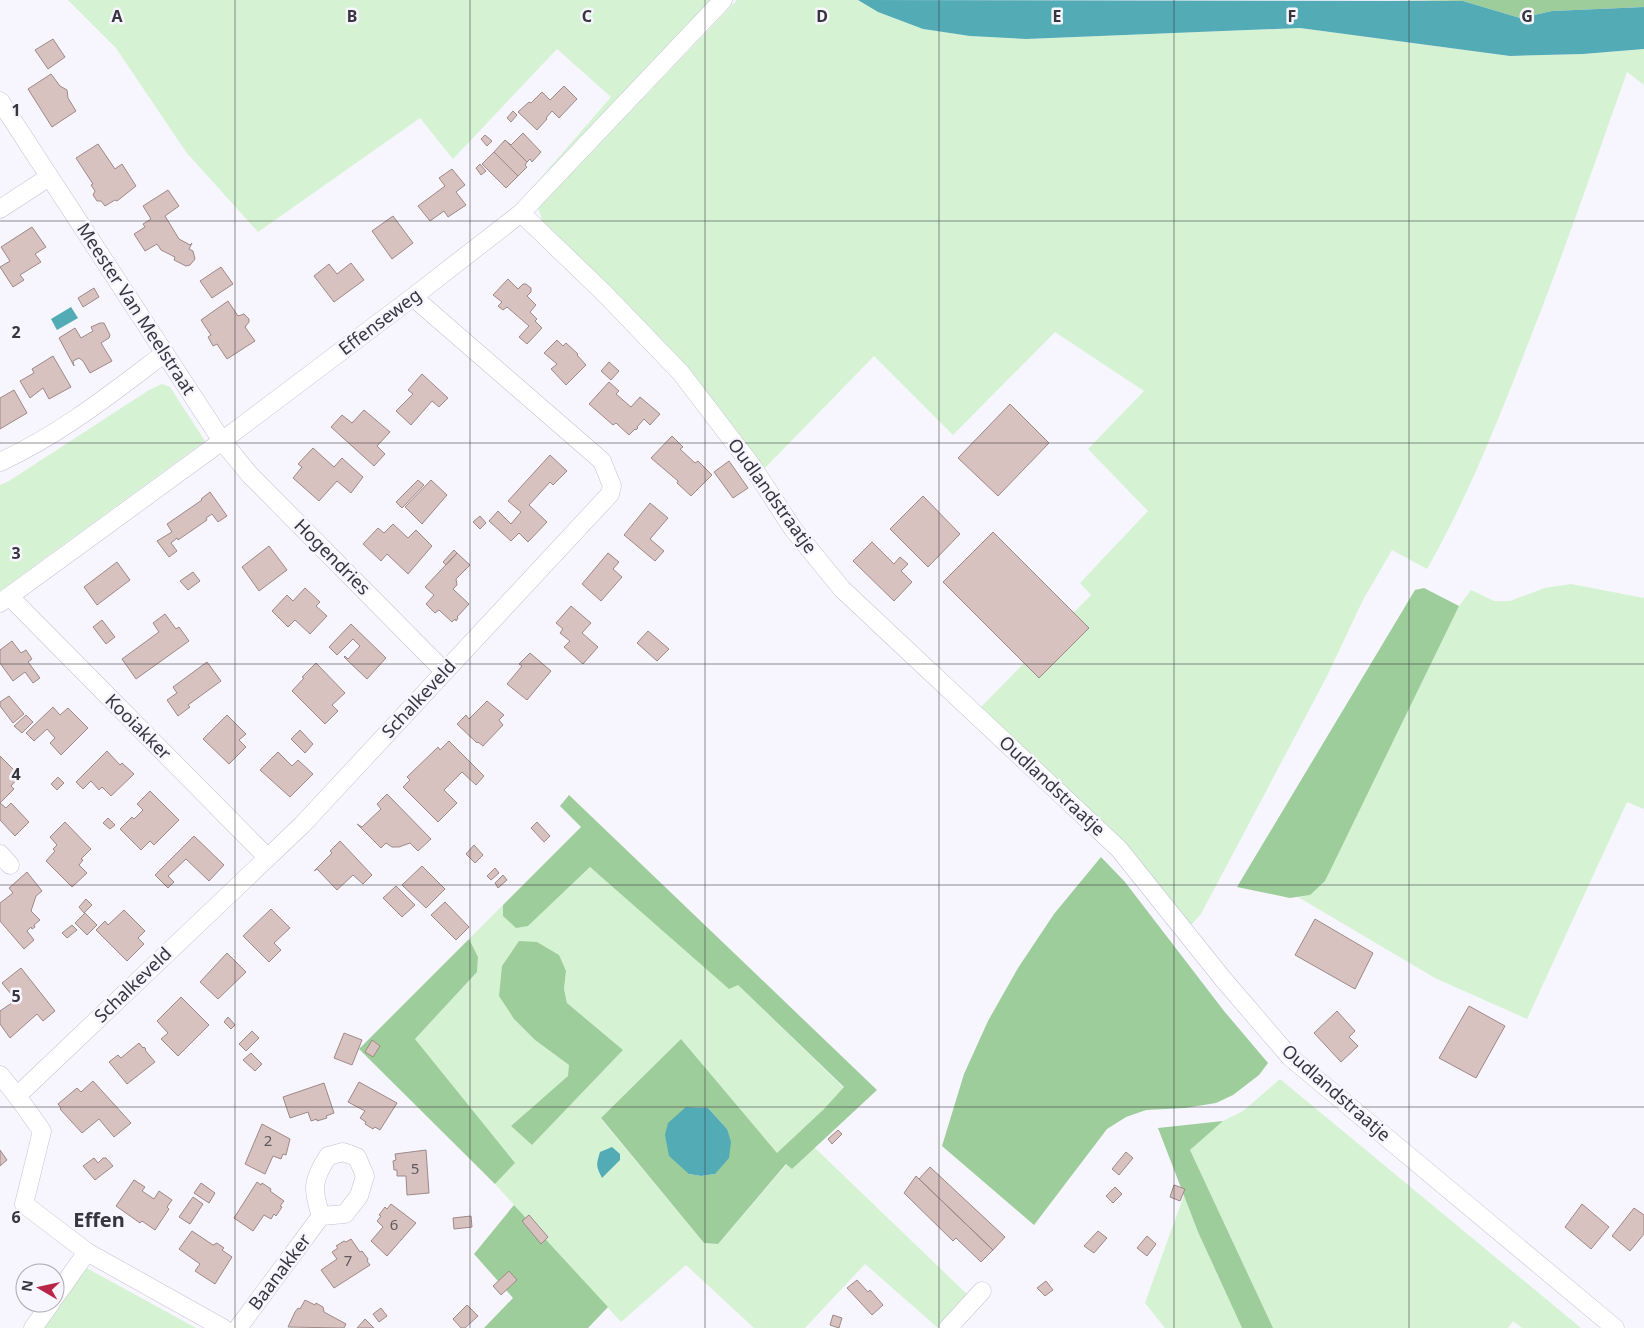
<svg xmlns="http://www.w3.org/2000/svg" width="1644" height="1328" viewBox="0 0 1644 1328" font-family="'Noto Sans',sans-serif">
<style>
.green{fill:#d5f3d3;fill-rule:evenodd}
.forest{fill:#9dcd9a;fill-rule:evenodd}
.water{fill:#53abb6}
.building{fill:#d8c2bf;stroke:#9e8987}
.lines{fill:none;stroke-linecap:round;stroke-linejoin:round}
.minor-casing{stroke:#c5c1d3;stroke-width:19}
.minor{stroke:#fff;stroke-width:18}
.grid{fill:none;stroke:#37353d;stroke-width:1;stroke-opacity:0.55}
.labels{text-anchor:middle;stroke-width:5;stroke-linejoin:round;paint-order:stroke}
.number-label{font-size:15px;fill:#5f585e}
.street-label{font-size:18px;fill:#37353d;stroke:#f7f5fd}
.quarter-label{font-size:20px;font-weight:bold;fill:#37353d;stroke:#f7f5fd}
.grid-label{font-size:16px;text-anchor:middle;font-weight:bold;fill:#37353d;stroke:#f7f5fd;stroke-width:5;stroke-linejoin:round;paint-order:stroke}
</style>
<rect width="100%" height="100%" fill="#f7f5fd"/>
<path class="green" d="M68,0h642l-192,204 93,-107 -54,-48 -104,110 -33,-41 -162,114 -72,-80 -70,-104z
M737,0h121l20,12 45,17 47,7 56,3 274,-11 210,28 73,-2 61,-5v36l-17,-13c-34,96 -67,192 -105,287 -28,72 -57,143 -95,210l-35,-19 -29,50 -36,76 -126,238 -10,11 -212,-216 112,-114 -11,-12 68,-72 -60,-62 56,-58 -89,-59 -102,103 -79,-79 -111,114 -84,-112 -135,-133 -6,-17z
M162,384l8,3 35,54 -205,150v-106l9,-4 140,-91z
M1571,584l73,14v211l-17,-7 -100,217 -92,-41 -137,-81 12,-2 149,-289 12,-16 23,11h16l35,-13z
M590,867l67,58 81,60 106,103 -20,21 -47,45 -96,-115 -80,80 103,124 14,1 69,-80 5,5 22,-22 158,152 -26,29h-8l-73,-64 -60,64h-51l-68,-63 -65,57 -126,-138 19,-20 -99,-125 62,-67 1,-15 -9,-18 34,-34v11l25,10zM566,971l-2,18 3,14 56,47 -91,95 -21,-19 58,-50v-11l-34,-25 -21,-21 -14,-23z
M1280,1079l301,249h-59l-9,-7 -5,7h-235l-83,-178 33,-29 20,-10z
M1184,1195l14,37 44,96h-77l-20,-25z
M83,1266l113,62h-153z"/>
<path class="forest" d="M1390,0h254v7l-92,4 -32,7 -57,-17z
M1424,588l35,18 -134,275 -15,14 -20,3 -53,-11 178,-297z
M569,795l308,295 -85,79 -6,-5 -68,80 -14,-1 -103,-125 80,-79 96,114 47,-44 20,-22 -106,-102 -9,4 -139,-122 -62,59 -12,2 -13,-12v-11l78,-78 -21,-21zM686,1107l22,1 19,21 -12,45 -14,2 -12,-2z
M1101,857l24,25 99,129 44,52 -9,12 -26,20 -17,8 -31,5 -39,2 -20,7 -19,12 -73,96 -92,-79 22,-72 24,-53 30,-53 36,-54z
M469,939l9,18 -1,15 -62,67 100,124 -20,21 -136,-135z
M519,941l18,1 22,13 7,16 -2,18 3,14 56,47 -91,95 -21,-19 57,-50 1,-11 -34,-25 -21,-21 -15,-23 3,-30z
M1223,1121l-33,29 83,178h-31l-44,-96 -40,-104z
M514,1205l94,102 -20,21h-104l29,-30 -39,-44z"/>
<path class="water" d="M858,0l605,1 57,17 32,-7 92,-4v42l-61,5 -73,2 -210,-28 -274,11 -56,-3 -47,-7 -45,-17z
M71,307l7,11 -21,12 -6,-11z
M686,1107l22,1 19,21 4,13 -2,16 -14,16 -14,2 -12,-2 -20,-18 -4,-21 3,-12z
M612,1147l8,7v6l-18,18c-6,-12 -6,-13 -2,-26z"/>
<path class="building" d="M53,39l12,18 -17,12 -13,-19z
M51,74l9,12 7,4 1,8 8,13 -24,16 -24,-38z
M564,86l13,13 -18,19 -7,-7 -6,7 1,1 -10,11 -19,-18 11,-10 2,1 11,-11 8,8z
M513,111l4,4 -6,7 -4,-4z
M523,133l18,19 -9,10 -2,-3 -3,3 -22,-22 6,5z
M485,135l7,6 -5,5 -6,-7z
M505,140l22,22 -2,3 2,2 -9,9 -24,-24z
M98,144l17,25 7,-5 14,22 -19,15 -2,-1 -10,6 -4,-5h-4l-4,-6 2,-4 -4,-6 2,-1 -17,-26z
M494,152l24,24 -12,12 -24,-24z
M480,164l6,7 -5,4 -5,-7z
M452,169l13,16 -9,7 10,13 -18,12 -4,-6 -14,10 -12,-15 27,-20 -6,-8z
M168,190l11,16 -14,10 14,23 11,6 2,-2 -3,6 4,2 2,8 -5,6 -4,1 -12,-6 1,-3 -14,-7 -4,-6 -12,7 -11,-17 11,-7 -2,-3 8,-5 -8,-13z
M393,216l20,27 -21,16 -20,-28z
M32,227l14,20 -11,7 6,8 -21,13 4,5 -11,7 -13,-20 10,-6 -9,-14z
M351,263l13,17 -30,22 -20,-26 15,-12 8,10z
M221,267l12,17 -21,14 -12,-17z
M508,279l10,10 5,-5h3l5,4v4l-4,4 9,9 -6,7 7,7 -2,2 7,7 -15,16 -8,-7 10,-11 -22,-19 -4,3 -5,-4 4,-4 -9,-7z
M94,288l5,9 -16,10 -5,-9z
M228,301l10,15 6,-2 5,5v3l-4,5 10,14 -28,18 -10,-15 -4,2 -5,-9 3,-2 -10,-15z
M100,323h4l6,12 -1,3 -8,5 11,18 -22,12 -7,-12 -4,-3 -6,3 1,5 -15,-28 16,-10 6,10 12,-7 -2,-4z
M557,340l6,6 3,-3 12,11 -1,1 9,10 -20,20 -15,-16 6,-5 -13,-11z
M53,356l18,31 -22,12 -6,-11 -13,10 -10,-17 14,-8 -2,-4z
M609,362l10,9 -8,9 -10,-9z
M422,374l26,24 -9,9 -7,-6 -21,24 -15,-14 17,-17 -5,-4z
M609,382l10,9 -3,3 15,13 9,-10 20,17 -10,11 -6,-6 -7,8 1,1 -2,2 -1,-1 -6,6 -13,-12 -3,2 -24,-21z
M14,390l13,23 -27,16v-31z
M1010,404l39,39 -51,53 -40,-38z
M364,410l26,22 -13,14 8,8 -11,12 -43,-39 11,-12 10,8z
M672,436l11,11 -3,2 15,14 3,-2 14,14 -21,21 -14,-13 1,-2 -27,-23z
M313,448l21,19 8,-9 21,19 -12,16 -14,-12 -18,20 -26,-23 9,-11 -4,-3z
M550,455l17,16 -14,14 -3,-3 -21,23 18,17 -19,20 -9,-9 -8,8 -22,-20 9,-10 13,13 10,-12 -13,-11z
M729,461l19,27 -15,10 -19,-26z
M418,480l6,5 -22,23 -6,-6z
M431,480l16,15 -25,29 -17,-17z
M210,492l17,24 -9,6 -6,-8 -6,4 1,2 -29,20 -1,-2 -6,5 6,8 -8,6 -12,-16 15,-9 -5,-8 35,-24 -1,-1z
M923,496l37,38 -32,33 -38,-38z
M650,503l18,15 -18,21 14,12 -9,10 -31,-26z
M480,516l6,7 -6,6 -7,-7z
M393,524l15,14 8,-8 16,16 -24,28 -21,-20 -6,7 -18,-17 15,-16 6,5z
M993,532l96,96 -50,50 -96,-96z
M872,542l22,22 6,-7 8,7 -7,7 11,11 -18,19 -41,-40z
M269,546l18,24 -28,21 -17,-24z
M454,550l3,3 -11,12 -3,-3z
M457,553l13,12 -14,14 1,6 -4,4 16,15 -12,13 1,1 -2,3 -1,-2 -3,3 -13,-12 -4,3 -9,-9 8,-9 -9,-8z
M608,553l11,9 -6,7 9,8 -21,24 -19,-17z
M117,562l13,18 -33,25 -13,-18z
M193,572l7,9 -12,9 -8,-9z
M305,588l15,14 -4,4 11,10 -17,18 -15,-14 -7,7 -16,-16 15,-16 6,6z
M571,606l20,17 -9,10 16,14 -15,17 -19,-17 6,-6 -10,-8 3,-4 -7,-6z
M165,614l11,15 3,-2 10,14 -53,38 -14,-20 37,-27 -6,-9z
M102,620l13,17 -9,7 -13,-17z
M351,624l35,34 -19,21 -23,-22 1,-1 3,3 12,-13 -7,-7 -16,16 -8,-8z
M648,631l21,18 -12,12 -20,-18z
M12,641l9,12 5,-3 6,9 -4,3 12,16 -7,5 -8,-11 -12,9 -13,-18v-13z
M530,653l21,18 -24,29 -20,-16 15,-18 -3,-2z
M207,662l14,19 -33,24 2,2 -12,9 -11,-16 10,-7 -4,-6z
M316,663l29,30 -13,12 6,6 -13,13 -33,-33 12,-13 -2,-1z
M9,696l15,18 -11,9 -13,-17v-4z
M487,701l17,14 -5,5 4,5 -20,21 -5,-4 -1,1 -20,-19 9,-9 3,4z
M53,707l7,8 8,-7 20,20 -27,27 -11,-12 5,-5 -8,-9 -13,12 -8,-8z
M26,715l7,7 -11,11 -8,-7z
M227,715l19,19 -7,6 7,7 -17,17 -26,-25z
M300,730l13,14 -8,9 -14,-14z
M449,741l35,35 -8,9 -14,-13 -18,18 13,13 -19,19 -35,-35 7,-7 -3,-3 31,-30 2,3z
M107,751l13,14 2,-2 12,11 -23,22 -9,-9 -3,3 -8,-9 -8,8 -7,-7z
M278,752l14,14 6,-6 15,14 -23,23 -30,-27z
M0,756l20,20 -9,10 3,3 -14,14 6,5 5,-5 18,19 -14,14 -15,-16z
M58,777l6,6 -7,7 -6,-6z
M150,791l29,29 -25,25 -4,-4 -9,9 -21,-21 12,-12 2,2 9,-9 -6,-6z
M387,794l44,45 -13,12 -8,-8 -11,4h-7l-6,-4 -5,5 -24,-24 5,3 19,-18 -4,-5z
M108,818l7,7 -5,4 -7,-6z
M65,822l26,27 -10,10 2,1 -4,5 8,8 -15,14 -26,-26 9,-10 -2,-2 4,-4 -7,-8z
M537,822l13,14 -6,6 -13,-14z
M194,836l30,29 -15,16 -23,-22 -18,17 6,6 -6,6 -13,-13z
M340,841l32,34 -9,9 -10,-9 -16,15 -20,-21 -3,2 18,-18 -2,-2z
M474,845l9,10 -8,8 -9,-9z
M422,866l23,23 -19,19 -24,-23z
M495,868l4,5 -8,7 -4,-4z
M27,872l15,19 -6,5 -5,15 9,9 -6,5 1,2 -3,2 -1,-2 -4,4 7,9 -10,9 -24,-28v-18l13,-10 -4,-5z
M503,875l4,5 -9,8 -3,-5z
M396,886l19,19 -13,12 -19,-19z
M86,899l6,6 -8,8 -5,-6z
M445,902l24,25 -13,13 -25,-25z
M271,909l19,19 -16,15 7,7 -12,12 -26,-26z
M124,910l21,21 -7,7 6,6 -17,17 -31,-31 9,-9 3,4z
M85,913l12,12 -10,10 -12,-12z
M1315,919l58,34 -18,36 -60,-34z
M72,925l5,5 -10,8 -5,-5z
M227,953l19,19 -28,27 -18,-17z
M21,968l34,43 -12,10 -6,-7 -27,24 -10,-14v-13l16,-11 -14,-17z
M181,997l28,28 -31,31 -17,-17 7,-6 -11,-12z
M1469,1006l36,20 -29,52 -37,-20z
M1337,1011l18,20 -6,6 9,9 -17,16 -27,-29z
M228,1017l7,8 -4,4 -7,-7z
M252,1031l7,7 -13,13 -7,-7z
M344,1033l18,7 -10,25 -18,-7z
M372,1040l8,6 -7,11 -8,-5z
M139,1043l4,5 1,-1 2,2 -1,1 10,12 -28,22 -18,-22 9,-7 3,3z
M251,1053l11,11 -7,7 -12,-11z
M93,1081l38,42 -17,14 -15,-18 -17,14 -22,-24 1,-1 -3,-4 19,-16 4,4z
M359,1082l38,21 -17,27 -5,-3 -2,2 -8,-5 1,-2 -6,-4 5,-7 -17,-9z
M324,1083l10,30 -8,3 1,2 -10,3v-2l-6,2 -3,-9 -18,6 -7,-21z
M262,1124l28,15 -4,16 -3,-1 -2,5 -8,-3 -8,18 -20,-10z
M838,1130l4,4 -10,10 -4,-5z
M0,1150l7,10 -7,6z
M426,1150l3,43 -22,2 -1,-19h-9v-6h-3l-1,-9 3,-1 -1,-6z
M1126,1152l7,6 -14,17 -7,-6z
M94,1158l4,5 5,-5h3l7,8 -18,14 -12,-14z
M930,1167l75,70 -12,13 -74,-71z
M916,1176l77,74 -12,12 -25,-24 -3,3 -49,-48z
M134,1180l11,7 -3,4 12,8 5,-8 13,9 -5,7 2,2 -14,21 -13,-9 -2,2 -24,-17z
M257,1182l4,3 1,-2 9,6 -1,2 14,10 -4,5 2,1 -6,9 -2,-2 -3,5 -7,-4 -11,16 -19,-13z
M201,1183l14,10 -6,10 -15,-10z
M1174,1185l11,4 -5,12 -10,-4z
M1115,1187l7,7 -9,9 -7,-7z
M193,1197l10,7 -13,20 -11,-7z
M391,1204l25,19 -29,33 -16,-15 12,-14 -6,-6 4,-5 -2,-1 6,-8 2,2z
M1582,1204l27,23 -18,22 -26,-22z
M1634,1208l10,7v19l-14,17 -18,-15z
M529,1215l19,22 -7,7 -19,-23z
M471,1216l1,11 -18,2 -1,-11z
M192,1231l21,14 4,-2 7,5 -2,2 10,7 -17,27 -20,-13 5,-7 -21,-15z
M1098,1231l9,7 -13,15 -10,-7z
M1147,1236l9,8 -9,12 -10,-8z
M351,1239l9,13 2,-1 6,8 -1,2 3,4 -36,23 -13,-18 16,-11 -5,-7 6,-4 -2,-2 8,-5 2,1z
M509,1271l8,9 -16,15 -8,-9z
M857,1280l11,12 2,-2 13,15 -11,10 -25,-27z
M1046,1281l7,9 -8,6 -8,-8z
M305,1300l10,5 1,-2 7,4 1,5 22,12 -2,4 -56,-1 7,-15 3,-4 2,1z
M467,1305l11,11 -13,12h-4l-8,-9z
M381,1308l6,8 -8,6 -6,-8z
M833,1315l9,3 -3,10 -9,-3z
M365,1319l9,9h-17z"/>
<g class="lines">
<g class="minor-casing">
<path id="minor" d="M0,101l222,340 28,34 194,196
M0,209l49,-32
M521,213l83,80 77,80 71,93 41,63 49,60 277,260 104,130 67,78 325,271
M0,462c61,-28 112,-69 165,-109
M9,596l258,261
M0,603l222,-162 191,-144 108,-84 202,-213
M0,854l10,11
M0,1075l17,21 25,35 -18,73 63,48 136,76
M17,1096l285,-271 308,-331 2,-8 -10,-25 -189,-164
M55,1297l32,-45
M33,1328l18,-25
M238,1328l83,-112 24,-2 14,-18 6,-20 -8,-19 -14,-5 -15,4c-16,25 -16,33 -7,60
M948,1328l34,-37"/>
</g>
<use href="#minor" class="minor"/>
</g>
<path class="grid" d="M235,0v1328M470,0v1328M705,0v1328M939,0v1328M1174,0v1328M1409,0v1328M0,221h1644M0,443h1644M0,664h1644M0,885h1644M0,1107h1644"/>
<g class="labels">
<g class="number-label">
<text x="268" y="1146">2</text>
<text x="415" y="1174">5</text>
<text x="394" y="1230">6</text>
<text x="348" y="1266">7</text>
</g>
<g class="street-label">
<text transform="translate(136 309) rotate(57)" y="6">Meester Van Meelstraat</text>
<text transform="translate(380 322) rotate(-37)" y="6">Effenseweg</text>
<text transform="translate(772 496) rotate(54)" y="6">Oudlandstraatje</text>
<text transform="translate(332 557) rotate(45)" y="6">Hogendries</text>
<text transform="translate(419 699) rotate(-47)" y="6">Schalkeveld</text>
<text transform="translate(138 727) rotate(45)" y="6">Kooiakker</text>
<text transform="translate(1052 786) rotate(43)" y="6">Oudlandstraatje</text>
<text transform="translate(133 985) rotate(-44)" y="6">Schalkeveld</text>
<text transform="translate(1336 1093) rotate(41)" y="6">Oudlandstraatje</text>
<text transform="translate(280 1272) rotate(-53)" y="6">Baanakker</text>
</g>
<g class="quarter-label">
<text x="99" y="1227">Effen</text>
</g>
</g>
<g class="grid-label">
<text x="117" y="22">A</text>
<text x="352" y="22">B</text>
<text x="587" y="22">C</text>
<text x="822" y="22">D</text>
<text x="1057" y="22">E</text>
<text x="1292" y="22">F</text>
<text x="1527" y="22">G</text>
<text x="16" y="116">1</text>
<text x="16" y="338">2</text>
<text x="16" y="559">3</text>
<text x="16" y="780">4</text>
<text x="16" y="1002">5</text>
<text x="16" y="1223">6</text>
</g>
<g transform="translate(40 1288) rotate(279)"><circle r="24" fill="#f7f5fd" stroke="#aaa8b0"/>
<path d="M0-4L9 19L0 12L-9 19Z" fill="#b72646"/>
<text y="-8" font-size="14" font-weight="bold" text-anchor="middle" fill="#37353d">N</text>
</g>
</svg>
